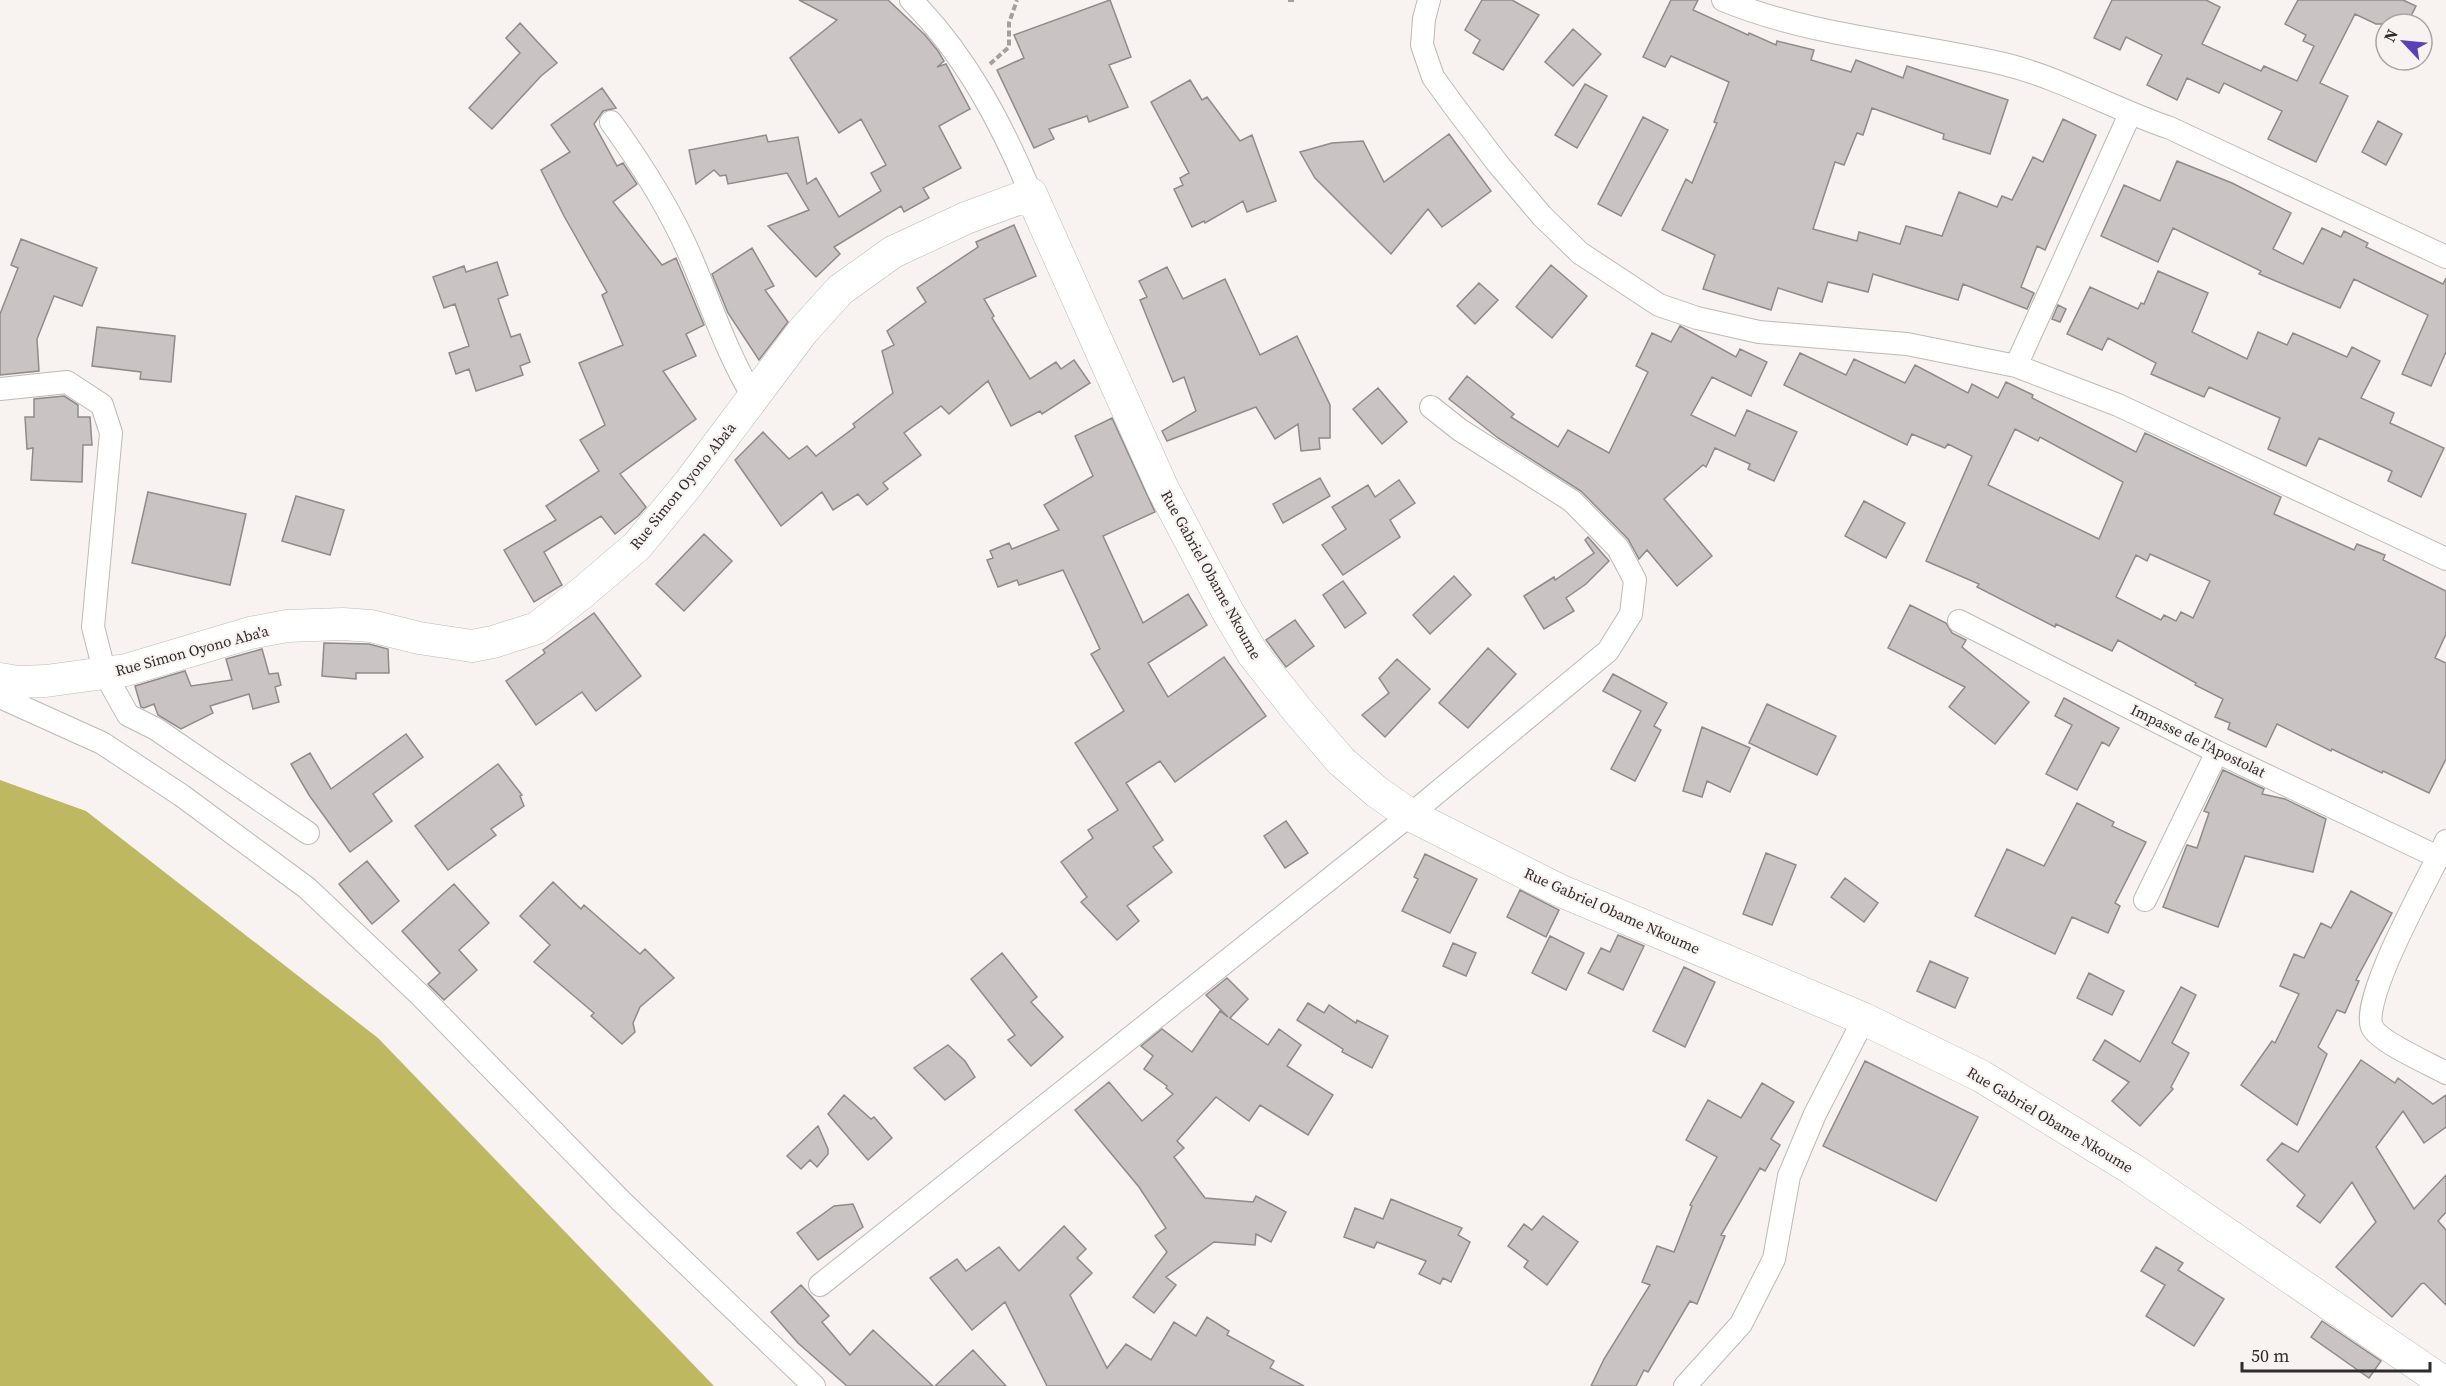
<svg xmlns="http://www.w3.org/2000/svg" width="2446" height="1386" viewBox="0 0 2446 1386" font-family="'Source Serif 4',serif">
<style>
.forest{fill:#beb961}
.building{fill:#c9c4c3;stroke:#8f8b8a;stroke-width:1.5;fill-rule:evenodd}
.lines{fill:none;stroke-linecap:round;stroke-linejoin:round}
.street-casing{stroke:#bdb9b6;stroke-width:24}
.secondary-casing{stroke:#bdb9b6;stroke-width:33}
.path{stroke:#a39f9d;stroke-width:4;stroke-dasharray:6 3;stroke-linecap:butt}
.street{stroke:#fff;stroke-width:22}
.secondary{stroke:#fff;stroke-width:32}
.labels{text-anchor:middle;stroke-width:4.5;stroke-linejoin:round;paint-order:stroke}
.street-label{font-size:15px;fill:#2f2d2c;stroke:#f8f3f1}
</style>
<rect width="100%" height="100%" fill="#f8f3f1"/>
<path class="forest" d="M0,780l86,31 292,227 336,348h-714z"/>
<path class="building" d="M799,0h89l37,35 13,16 6,10 -7,6 9,-3 24,45 -31,17 22,42 -38,20 6,10 -25,14 -3,-6 -67,41 6,7 -24,23 -48,-51 41,-16 -22,-37 -59,11 -2,-9 -6,1 -6,-6 -18,14 -7,-34 77,-15 2,7 30,-5 9,47 9,-6 23,39 42,-26 -10,-18 15,-8 -25,-46 -22,14 -49,-75 47,-38z
M1110,0l21,57 -22,8 19,42 -39,15 -2,-6 -38,13 5,10 -20,9 -37,-78 27,-12 -10,-23z
M1482,0h30l27,15 -36,55 -30,-17 7,-13 -15,-10z
M1671,0h27l-5,10 55,25 1,-2 27,12 1,-4 37,9 -3,10 40,12 5,-12 47,18 4,-12 101,34 -18,54 -47,-15 1,-5 -72,-26 -9,27 -6,-2 -13,32 -9,-3 -22,67 44,12 2,-9 41,12 6,-18 36,10 17,-44 38,15 5,-11 10,4 21,-43 10,5 20,-43 33,16 -51,115 -8,-4 -16,41 13,6 -7,16 -64,-25 -5,16 -85,-26 -5,18 -40,-10 -6,20 -44,-14 -7,22 -68,-21 12,-34 -53,-25 24,-51 6,4 25,-60 -3,-1 15,-40 -58,-26 -6,11 -22,-10z
M2112,0h94l14,7 -18,37 59,27 3,-5 33,15 17,-35 -11,-5 3,-6 -21,-11 13,-24h105l13,6 -9,18h-31l-21,-10 -35,69 28,13 -32,66 -48,-23 14,-28 -58,-28 -5,10 -32,-15 -10,22 -30,-15 15,-30 -36,-18 -6,13 -26,-12z
M520,23l37,40 -16,13 -49,53 -23,-21 51,-55 -14,-15z
M1573,29l28,25 -28,32 -28,-24z
M1190,80l12,20 5,-3 33,44 12,-6 24,66 -29,11 -4,-11 -38,22 -1,-2 -12,6 -18,-38 9,-4 -3,-7 9,-5 -38,-71z
M1585,84l22,12 -30,52 -22,-13z
M602,88l14,20 -13,3 -9,13 23,42 6,-3 14,21 -24,18 49,63 14,-7 28,67 -18,9 10,22 -33,15 33,48 -76,55 26,33 -8,9 -23,18 -14,-18 -57,36 18,33 -28,17 -30,-52 52,-30 -10,-14 53,-35 -19,-31 25,-15 -26,-62 44,-18 -21,-50 5,-3 -43,-76 -23,-46 29,-18 -19,-27z
M1643,117l25,13 -47,86 -23,-12z
M2378,121l24,13 -16,31 -24,-13z
M1449,134l42,57 -49,36 -14,-18 -37,45 -76,-76 -15,-26 32,-9 31,-2 21,41z
M2177,161l55,22 59,30 -18,36 30,15 19,-36 19,9 3,-6 24,12 -2,4 77,37 3,-6v74l-15,34 -29,-12 26,-59 -74,-36 -14,29 -81,-34 2,-3 -88,-43 -15,34 -57,-26 23,-51 36,16z
M1014,225l22,51 -52,23 10,17 -2,2 38,61 26,-17 5,7 13,-9 16,23 -48,31 -2,-3 -29,15 -23,-45 -39,33 -8,-8 -37,27 17,22 -38,28 5,6 -21,16 -9,-11 -25,16 -11,-18 -41,34 -46,-66 28,-28 26,27 18,-13 9,10 39,-29 -2,-3 40,-31 -11,-42 12,-6 -7,-14 39,-29 -9,-14 61,-41 -2,-5z
M21,239l76,29 -15,38 -28,-10 -17,43 2,32 -39,4v-61l18,-46 -7,-3z
M752,248l22,38 -9,4 23,32 -29,38 -31,-47 -16,-39z
M497,262l11,33 -10,4 13,38 9,-3 10,28 -10,4 3,9 -47,16 -7,-22 -13,5 -7,-21 20,-7 -14,-42 -11,4 -11,-31 31,-11 2,6z
M1551,265l36,31 -35,42 -36,-31z
M1167,267l16,32 42,-20 35,76 37,-19 33,69v33h-11l1,11 -19,2 -3,-27 -23,15 -19,-32 -89,34 -5,-10 34,-20 -12,-34 -11,5 -33,-82 7,-3 -8,-16z
M2158,271l50,22 -16,39 55,27 11,-27 29,13 6,-12 54,24 5,-10 28,14 -19,37 33,15 -4,10 54,25 -23,49 -33,-16 4,-10 -73,-33 -13,28 -38,-17 12,-31 -71,-31 -5,10 -53,-23 5,-11 -48,-25 -6,12 -35,-16 23,-47 48,22 3,-6 3,1z
M1479,283l19,17 -23,24 -18,-18z
M2058,305l8,4 -6,13 -8,-3z
M1680,326l56,31 4,-8 27,13 -16,34 -39,-19 -21,38 44,21 12,-26 50,22 -23,49 -26,-12 2,-5 -35,-16 -9,19 -3,-2 -39,34 48,57 -35,30 -30,-36 -8,9 -11,-20 -47,-48 -83,-53 -49,-39 18,-23 47,38 -3,3 47,30 10,-17 41,23 39,-81 -12,-6 16,-33 19,9z
M97,327l78,9 -4,46 -31,-3 1,-7 -49,-6z
M1800,353l46,22 8,-16 51,24 10,-18 53,28 4,-9 26,14 8,-16 27,13 -1,3 104,54 9,-19 136,64 -7,17 80,36 3,-6 28,11 -2,5 63,31v43l-11,24 11,5v96l-17,34 -46,-22 -1,2 -50,-24 -1,2 -54,-27 -11,23 -38,-18 2,-6 -15,-6 8,-18 -28,-14 1,-2 -78,-43 -6,11 -56,-27 -1,3 -78,-40 2,-3 -53,-23 46,-105 -24,-12 -3,4 -33,-14 -5,11 -123,-60zM2015,429l23,12 2,-4 83,45 -24,57 -111,-54zM2150,554l60,27 -17,37 -12,-6 -5,9 -12,-6 -3,5 -45,-23 20,-42 11,6z
M1378,388l29,34 -25,22 -29,-35z
M64,396l14,9v12h12l2,28h-9l-1,37 -51,-2 2,-32 -6,1 -2,-32h9v-18z
M1112,418l43,94 -52,24 40,87 45,-29 19,31 -59,38 20,34 56,-40 42,59 -91,66 -15,-21 -34,22 37,57 -10,7 19,25 -45,34 12,15 -22,19 -36,-38 6,-5 -26,-35 32,-24 -5,-8 30,-20 -43,-67 49,-32 -33,-57 9,-5 -37,-79 -44,15 -2,-5 -19,7 -11,-27 6,-2 -3,-7 19,-8 3,6 47,-19 -15,-25 49,-29 -18,-40z
M1320,478l10,18 -47,27 -10,-19z
M1399,480l16,23 -25,17 10,17 -57,38 -21,-30 24,-16 -14,-22 36,-22 7,12z
M148,492l98,22 -16,71 -98,-22z
M296,496l48,14 -14,45 -48,-14z
M1864,501l41,22 -19,35 -41,-22z
M704,534l28,27 -48,50 -28,-27z
M1588,537l21,24 -23,23 -20,14 8,13 -30,18 -20,-33 30,-19 1,3 39,-27 -9,-13z
M1454,576l17,19 -41,39 -17,-19z
M1343,581l23,32 -21,15 -22,-33z
M1910,605l36,18 6,10 14,7 -4,7 67,55 -34,42 -46,-37 16,-20 -77,-39z
M594,613l47,63 -45,35 -14,-19 -46,33 -30,-44 39,-28 -2,-3z
M1295,620l19,26 -28,21 -20,-27z
M324,643l45,1 19,5 1,24h-33v6l-34,-3z
M1488,648l28,26 -48,54 -29,-25z
M262,649l7,25 9,-1 3,12 -6,2 4,15 -26,7 -4,-15 -39,12 3,7 -32,16 -23,-14 -4,-11 -10,4 -3,-1 -6,-21 50,-15 6,15 41,-6 -6,-21z
M1397,659l33,30 -45,48 -23,-22 27,-22 -10,-15z
M1613,674l54,29 -13,23 7,4 -26,51 -24,-12 30,-58 -38,-20z
M2064,698l55,30 -10,18 -7,-4 -25,48 -31,-16 26,-49 -17,-9z
M1767,704l69,32 -19,39 -68,-32z
M1702,727l48,21 -20,44 -23,-11 -5,16 -19,-6z
M406,734l17,23 -50,37 19,27 -42,31 -41,-57 -18,-31 19,-11 21,36z
M498,764l24,31 -2,1 4,10 -33,23 5,6 -48,35 -33,-44z
M2223,770l41,19 -2,5 23,5 41,20 -13,53 -68,-16 -27,71 -55,-20 24,-62 10,3 12,-35 -5,-2z
M2077,803l37,19 -2,4 34,16 -31,61 5,3 -12,27 -36,-16 -17,37 -80,-38 32,-67 37,17z
M1286,821l22,32 -23,15 -21,-32z
M1766,853l30,12 -24,60 -29,-11z
M1425,854l52,25 -27,54 -48,-22 16,-32 -4,-2z
M367,861l32,40 -27,23 -33,-40z
M1845,878l33,25 -14,19 -33,-25z
M553,882l28,27 3,-4 56,49 5,-5 29,29 -34,29 -7,16 2,9 -13,12 -31,-28 3,-3 -60,-51 16,-17 -30,-29z
M454,884l35,39 -30,27 18,20 -33,30 -16,-16 12,-11 -38,-42z
M1520,890l39,20 -13,27 -39,-20z
M2351,891l41,22 -36,67 3,1 -14,32 -8,-3 -19,37 9,7 -30,71 -56,-40 31,-44 3,2 24,-49 -19,-8 14,-32 10,4 17,-35 10,5z
M1618,935l26,11 -21,44 -35,-17 13,-25 9,4z
M1550,936l34,17 -18,37 -34,-17z
M1453,943l23,10 -10,23 -23,-10z
M1002,953l35,44 -6,5 32,35 -32,29 -23,-26 7,-5 -44,-56z
M1930,961l38,17 -13,30 -38,-17z
M1684,967l31,15 -30,65 -32,-16z
M2089,973l35,18 -12,24 -35,-17z
M1227,978l21,21 -18,19 38,27 11,-16 22,16 -14,21 46,29 -25,40 -48,-30 -11,16 -33,-24 -39,44 7,7 -10,9 31,41 48,4 3,-6 30,16 -15,30 -15,-8 -1,11 -41,-3 -48,35 10,8 -22,28 -21,-16 34,-45 -12,-16 11,-8 -27,-41 -64,-77 34,-28 33,39 31,-27 -7,-6 1,-2 -23,-17 9,-13 -12,-10 21,-17 30,23 28,-41 8,6 -22,-22z
M2181,987l15,8 -24,48 17,10 -18,34 2,2 -33,37 -28,-25 17,-19 -36,-22 12,-20 35,22z
M1308,1003l16,10 5,-8 27,18 1,-3 31,16 -16,32 -30,-16 1,-3 -46,-29z
M948,1045l17,16 10,16 -30,23 -31,-32z
M2361,1060l34,23 3,-5 35,26 13,-9v32l-22,16 -21,-32 -27,36 38,62 32,-34v37l-8,9 8,9v75l-22,-22 -3,1 -29,33 -56,-50 40,-45 -24,-40 -32,41 -23,-17 8,-11 -38,-35 15,-17 16,9z
M1865,1061l113,56 -42,84 -113,-55z
M1762,1083l32,19 -23,37 9,6 -15,26 -5,-3 -39,67 4,1 -28,68 -7,-3 -42,71 -4,-2 -8,16h-45l13,-27 46,-74 -8,-3 15,-36 17,6 18,-46 -2,-1 27,-48 -31,-17 22,-40 33,18z
M844,1095l27,24 3,-2 18,21 -24,22 -40,-46z
M818,1126l10,23v5l-11,13 -7,-7 -9,9 -14,-13z
M1391,1199l71,29 -4,7 12,7 -19,40 -8,-4 -3,6 -21,-10 7,-13 -49,-19 -3,6 -30,-11 11,-29 28,11z
M853,1204l10,23 -45,33 -21,-27 37,-27z
M1543,1216l35,26 -31,43 -23,-18 4,-6 -20,-15 16,-22 8,6z
M1064,1226l22,23 -9,9 15,15 -22,22 37,73 19,-24 25,16 23,-38 22,14 11,-19 22,14 -2,4 47,26 -4,7 34,18h-257l-42,-84 -33,28 -42,-52 27,-19 9,12 33,-24 20,24z
M2156,1247l27,16 -5,7 46,29 -30,47 -48,-30 19,-31 -24,-14z
M801,1285l28,31 -7,6 28,33 23,-25 60,56h-86l-49,-43 -27,-31z
M2322,1321l59,40 -12,17 -58,-41z
M973,1350l33,36h-71z"/>
<g class="lines">
<g class="street-casing">
<path id="street" d="M911,0c54,54 91,124 120,194
M1429,0l-5,19 -2,26 11,32 21,29 44,58 44,52 38,37 79,52 38,13 62,14 148,12 109,22 102,39 328,154
M1723,0c90,37 187,42 281,64 57,14 110,45 166,64l276,129
M611,122c31,43 60,88 81,138 20,47 35,94 62,138
M2016,366l114,-252
M0,389l67,-7 35,23 9,28 -18,194 12,47 23,41 28,14 152,104
M1959,621l258,131 221,105
M0,697l102,46 79,52 126,93 113,107 201,206 193,185
M2446,841c-15,33 -86,157 -74,186 7,15 58,37 74,46
M2145,900l72,-148
M820,1285l590,-470 198,-164 23,-37 4,-34 -17,-32 -46,-47 -112,-71 -29,-23
M1685,1386l56,-62 33,-65 15,-83 26,-62 49,-95"/>
</g>
<g class="secondary-casing">
<path id="secondary" d="M0,679l18,3 28,-1 80,-11 124,-37 37,-7 56,-2 28,2 48,12 53,8 21,-4 44,-14 45,-35 55,-47 52,-63 114,-152 37,-41 53,-38 73,-34 65,-24 132,295 65,123 25,42 45,57 43,50 36,31 33,23 149,75 305,129 117,57 151,93 314,215"/>
</g>
<path class="path" d="M1288,0h8
M990,64l19,-17v-24l8,-23"/>
<use href="#street" class="street"/>
<use href="#secondary" class="secondary"/>
</g>
<g class="labels">
<g class="street-label">
<text transform="translate(683 486) rotate(-51)" y="5">Rue Simon Oyono Aba'a</text>
<text transform="translate(1211 575) rotate(61)" y="5">Rue Gabriel Obame Nkoume</text>
<text transform="translate(192 651) rotate(-15)" y="5">Rue Simon Oyono Aba'a</text>
<text transform="translate(2198 741) rotate(26)" y="5">Impasse de l'Apostolat</text>
<text transform="translate(1612 911) rotate(24)" y="5">Rue Gabriel Obame Nkoume</text>
<text transform="translate(2050 1120) rotate(31)" y="5">Rue Gabriel Obame Nkoume</text>
</g>
</g>
<g transform="translate(2404 42) rotate(296)"><circle r="28" fill="#f8f3f1" stroke="#a8a4a2" stroke-width="1.5"/>
<path d="M0-4.5L10 22L0 15L-10 22Z" fill="#5841b9"/>
<text y="-9" font-size="16" font-weight="bold" text-anchor="middle" fill="#2f2d2c">N</text>
</g>
<path d="M2242 1362v9h188v-9" fill="none" stroke="#2f2d2c" stroke-width="3"/>
<text x="2251" y="1362" font-size="18" fill="#2f2d2c" stroke="#f8f3f1" stroke-width="4.5" paint-order="stroke">50 m</text>
</svg>
